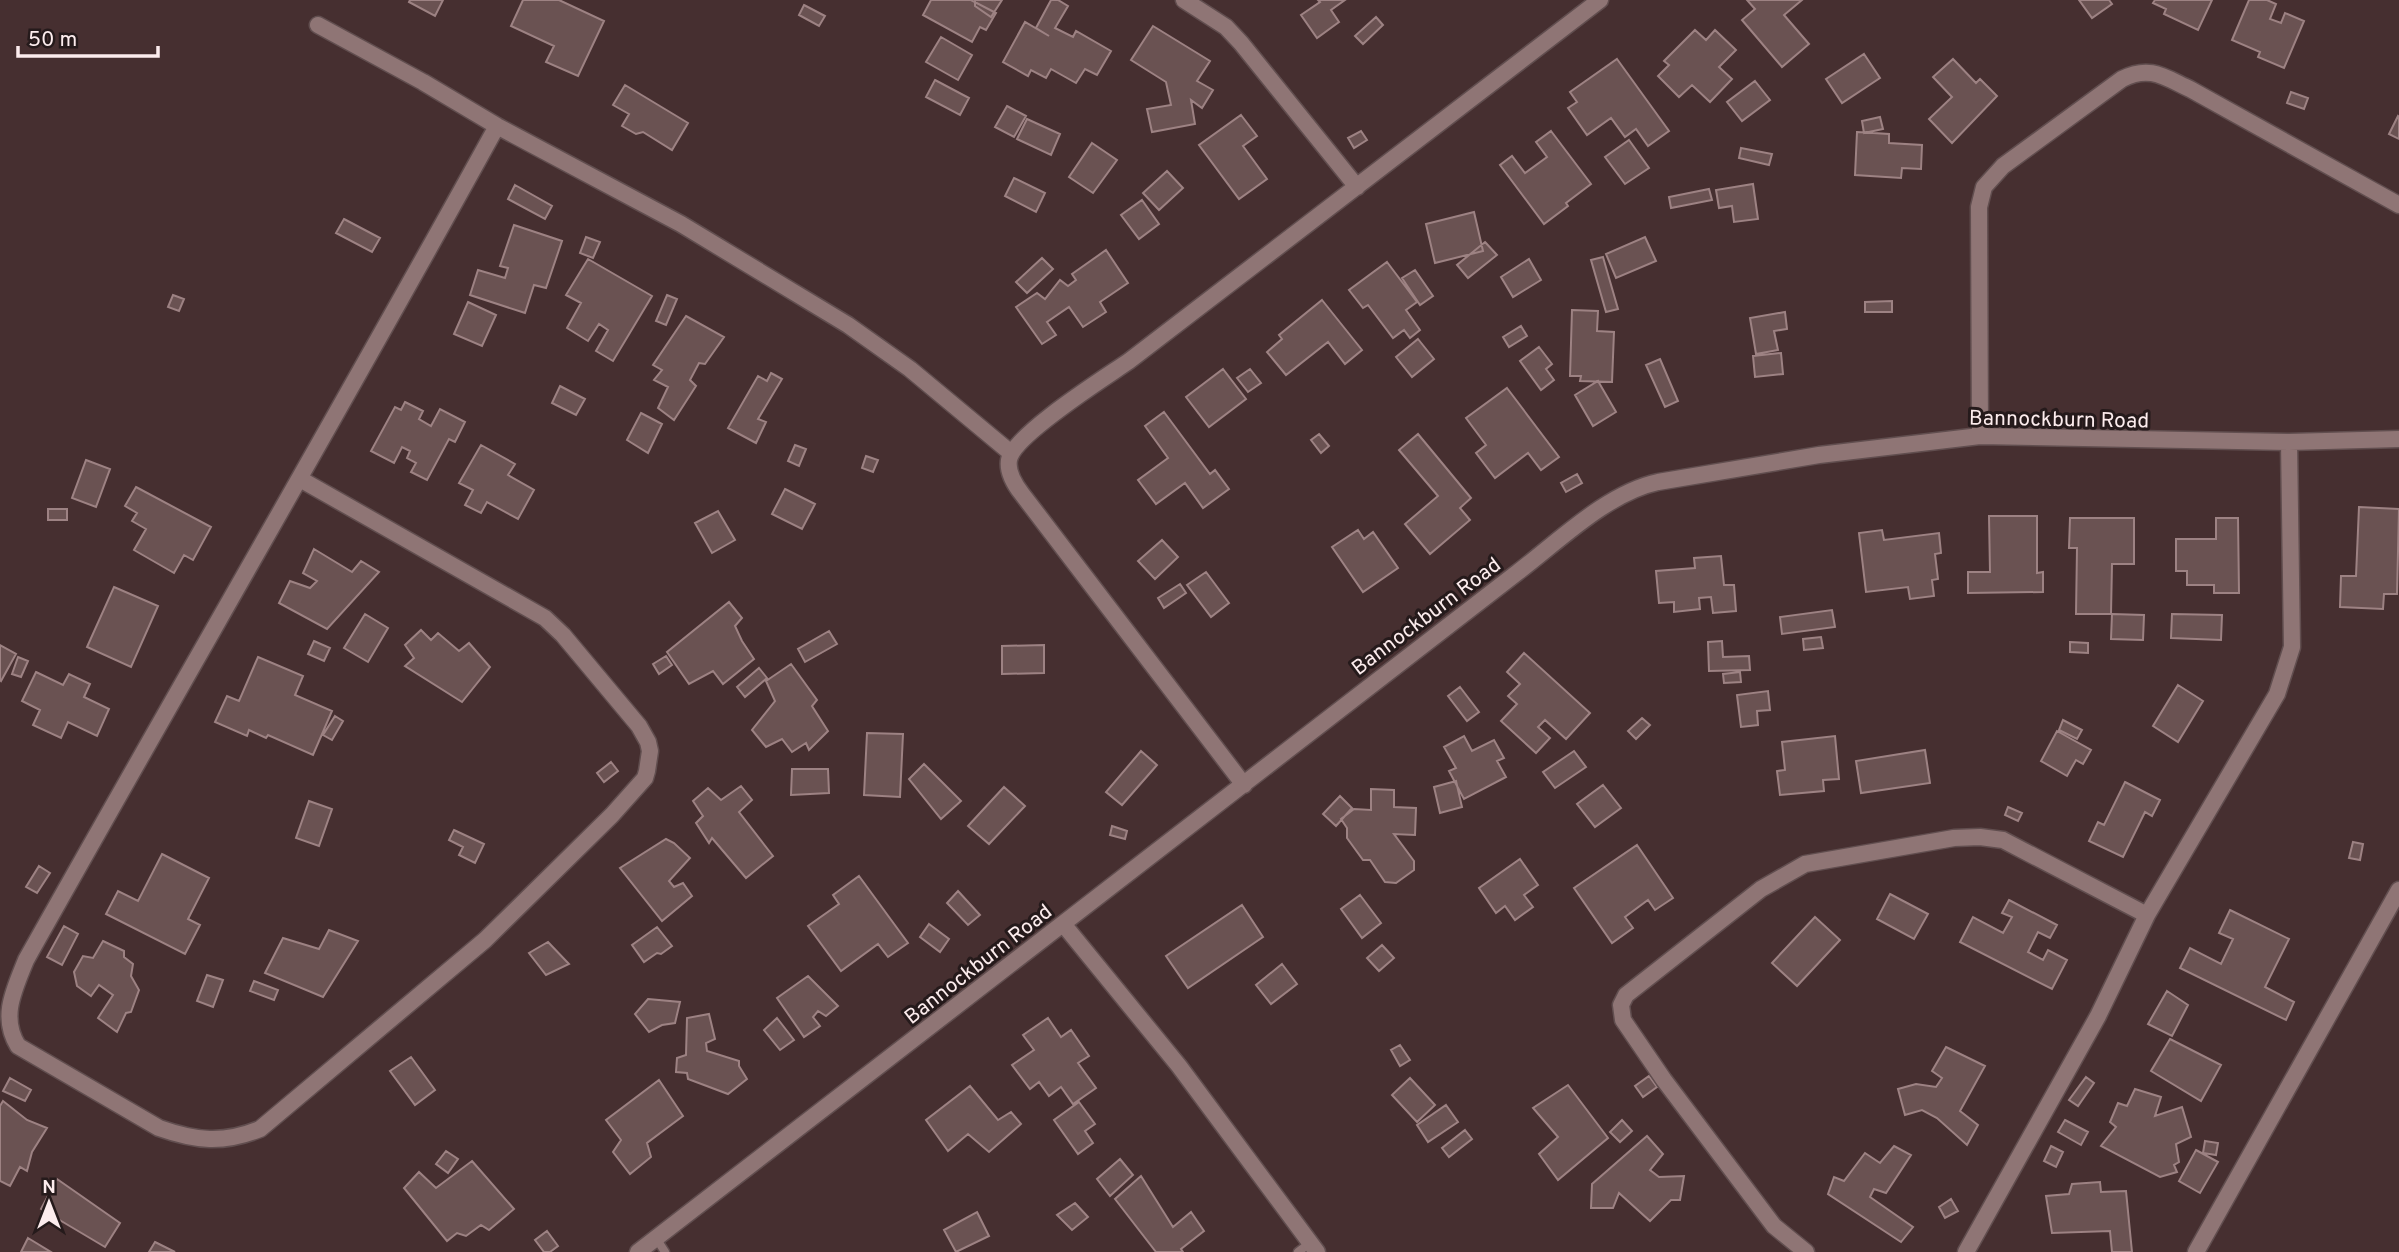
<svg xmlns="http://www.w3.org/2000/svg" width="2399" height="1252" viewBox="0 0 2399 1252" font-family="Overpass,sans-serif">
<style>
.building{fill:#6a5252;stroke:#9d8283;stroke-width:2}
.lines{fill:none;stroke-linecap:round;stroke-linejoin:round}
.service-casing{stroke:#614e4f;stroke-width:11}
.minor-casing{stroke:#614e4f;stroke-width:19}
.service{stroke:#8f7575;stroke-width:8}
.minor{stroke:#8f7575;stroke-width:16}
.labels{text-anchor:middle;stroke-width:6;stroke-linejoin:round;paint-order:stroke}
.street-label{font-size:21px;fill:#fceced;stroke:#251a1b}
</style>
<rect width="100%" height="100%" fill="#462f30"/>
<path class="building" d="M410,0h33l-8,16 -26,-14z
M523,0h36l45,21 -26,55 -32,-14 8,-16 -43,-20z
M931,0h40l25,13 -10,17 -6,-3 -8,15 -49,-27z
M975,0h27l-11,17 -16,-11z
M1051,0h7l10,6 -13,22 18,9 3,-6 35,20 -14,24 -12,-6 -9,14 -25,-14 -5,9 -15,-8 -3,6 -25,-14 22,-40 24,14 -13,-8z
M1318,0h27l-14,10 8,12 -22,16 -16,-23 19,-13z
M1747,0h55l-18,15 25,29 -27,23 -40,-47 13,-11z
M2079,0h30l3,4 -20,14z
M2155,0h57l-14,30 -34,-16 2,-5 -13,-6z
M2249,0h18l9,4 -6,15 11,4 4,-10 19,8 -20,47 -26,-11 2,-5 -28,-12z
M804,5l21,11 -6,10 -20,-11z
M1376,17l7,8 -20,19 -8,-8z
M1153,26l57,35 -13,20 16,9 -11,18 -11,-8 4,24 -43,8 -5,-23 24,-4 -5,-23 -35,-22z
M1695,30l11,10 9,-10 21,20 -17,17 13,12 -22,23 -18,-17 -13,12 -21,-21 11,-11 -5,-4z
M941,37l31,18 -14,25 -32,-18z
M1864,54l16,24 -38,25 -16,-24z
M1617,59l52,72 -21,15 -12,-17 -11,8 -14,-19 -24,17 -19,-27 9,-6 -7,-10z
M1953,59l23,24 4,-4 17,17 -45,47 -23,-24 23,-22 -19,-20z
M935,80l34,18 -9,17 -34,-18z
M1755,81l15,19 -28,21 -15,-19z
M625,85l63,38 -16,27 -29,-18 -7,2 -14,-8 7,-12 -16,-9z
M2291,92l17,6 -4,11 -17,-6z
M1007,106l19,10 -12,21 -19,-10z
M1241,115l16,21 -14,10 24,33 -28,20 -40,-54z
M2398,116l1,1v22l-10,-5z
M1880,117l3,12 -19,4 -2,-12z
M1027,119l33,15 -9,21 -34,-16z
M1361,131l6,9 -13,8 -6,-10z
M1551,131l40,53 -25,19 2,3 -24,18 -44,-59 12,-9 13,17 22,-16 -11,-15z
M1857,132l32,2v9l33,2 -1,24 -19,-1 -1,10 -46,-3z
M1629,140l20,28 -24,16 -20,-27z
M1092,143l25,17 -24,33 -24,-16z
M1741,148l31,6 -3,11 -30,-7z
M1167,171l16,17 -24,22 -16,-17z
M1014,178l31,15 -9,19 -31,-16z
M1753,184l5,35 -24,3 -2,-16 -13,2 -3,-18z
M515,185l37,21 -7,13 -37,-20z
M1709,189l3,11 -41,8 -2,-11z
M1142,200l17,24 -20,15 -18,-24z
M1474,212l9,39 -48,12 -9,-39z
M344,219l36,19 -8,14 -36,-19z
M514,225l48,16 -16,47 -12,-3 -9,28 -55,-18 8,-25 27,8 3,-10 -8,-2z
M586,237l14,5 -7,16 -13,-5z
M1645,237l11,24 -40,17 -10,-24z
M1485,242l12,13 -29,23 -11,-13z
M1106,250l22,33 -28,19 6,10 -23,15 -14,-20 -22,15 9,13 -14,9 -26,-37 21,-14 8,6 15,-19 8,6 8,-6 -4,-6z
M1603,257l15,52 -12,3 -15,-52z
M1042,258l11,11 -26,24 -11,-11z
M588,259l64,37 -39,65 -17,-10 12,-21 -9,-6 -11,17 -21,-13 14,-25 -15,-8z
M1529,259l12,21 -28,17 -12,-20z
M1387,262l30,40 -11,8 14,20 -10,8 -6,-8 -11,8 -25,-33 -5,3 -14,-18z
M1415,270l18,26 -13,9 -18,-27z
M173,295l11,4 -5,12 -11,-4z
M667,295l10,4 -11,26 -10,-4z
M1322,300l40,50 -17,14 -17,-22 -42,33 -19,-23 15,-13 -3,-4z
M1892,301v11h-27v-10z
M468,302l28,13 -14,31 -28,-12z
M1572,310l26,1 -1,20 17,1 -2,50 -32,-1 1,-5h-11z
M1785,312l2,17 -13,2 4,19 -22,4 -6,-36z
M686,316l38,21 -19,27 -6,-1 -9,17 6,6 -22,34 -16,-12 10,-21 -14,-7 8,-10 -9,-5z
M1521,326l6,10 -18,11 -6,-10z
M1418,339l16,20 -22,18 -16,-20z
M1539,347l13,17 -6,5 8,11 -13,10 -21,-29z
M1781,353l2,21 -28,3 -2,-21z
M1660,359l18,42 -13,6 -19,-42z
M1223,369l23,30 -37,28 -23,-30z
M1250,369l11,14 -13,9 -11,-14z
M771,373l11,6 -24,40 8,3 -10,21 -28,-15 30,-52 9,5z
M1598,381l18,31 -23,14 -18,-31z
M560,386l25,13 -9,16 -24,-12z
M1507,388l52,69 -18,13 -13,-17 -33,25 -19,-25 10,-8 -20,-27z
M405,402l18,9 -4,8 12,7 9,-17 25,13 -10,20 -6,-3 -22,41 -16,-8 5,-9 -9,-5 3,-7 -8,-4 -8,16 -23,-12 24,-44 6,3z
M1164,412l46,62 5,-4 14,19 -26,19 -18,-25 -29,21 -18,-24 30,-22 -23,-32z
M641,413l21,11 -14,29 -21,-13z
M1319,434l10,12 -8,7 -10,-13z
M1418,434l53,64 -11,10 10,12 -40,34 -25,-30 33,-28 -39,-46z
M481,445l34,19 -7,11 26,15 -16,29 -31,-17 -6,11 -16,-8 8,-15 -14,-7z
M795,445l11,4 -7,17 -11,-5z
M866,456l12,4 -5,12 -11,-4z
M86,460l24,9 -14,38 -24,-9z
M1577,474l5,9 -16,9 -5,-9z
M136,487l75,40 -18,33 -9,-5 -10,18 -40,-23 12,-21 -14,-8 5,-8 -12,-7z
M785,489l30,15 -13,25 -30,-15z
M2359,507l40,2 -2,85h-13l-1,15 -43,-2 1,-31h15z
M48,509h19v11h-19z
M718,511l17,29 -23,13 -17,-30z
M1989,516h48v57l6,-1v20l-75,1v-21h22z
M2070,518h64v46h-22l-1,50h-35l1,-66h-8z
M2216,518h22l1,75h-25v-8h-27v-14h-11v-32h40z
M1358,530l6,9 9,-7 25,36 -35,24 -31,-45z
M1882,530l2,10 55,-7 2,20 -6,1 3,25 -6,1 2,16 -24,3 -2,-12 -42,5 -7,-59z
M1162,540l16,17 -23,22 -17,-18z
M314,549l38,23 9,-11 18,11 -52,57 -48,-26 11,-22 20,7 7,-7 -14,-8z
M1721,556l3,29h10l2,26 -23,2 -2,-16 -12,1 1,11 -26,3v-10l-15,1 -3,-32 39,-3 -1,-10z
M1206,572l23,31 -18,14 -24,-32z
M1180,584l6,9 -22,15 -6,-10z
M114,587l44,19 -27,61 -44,-20z
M729,602l13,16 -7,8 7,15 12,18 -31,25 -10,-13 -24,13 -22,-32z
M1832,610l3,17 -53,7 -2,-17z
M365,614l23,14 -20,34 -24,-14z
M2112,614l32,1 -1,25 -32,-1z
M2172,614l50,1 -1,25 -50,-2z
M421,630l10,10 7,-7 21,18 10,-8 21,24 -28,35 -57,-36 9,-8 -9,-13z
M829,631l8,13 -32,18 -7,-13z
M1821,637l2,11 -19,2 -1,-11z
M314,641l16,7 -6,13 -16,-7z
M1722,641l1,16 26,-1 1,14 -41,1 -1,-29z
M2070,642l18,1v10l-18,-1z
M0,645l16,9 -15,27 -1,-1z
M1044,645v28l-42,1v-28z
M1524,653l66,60 -24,26 -21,-19 -7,7 12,11 -14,15 -35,-32 16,-17 -9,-8 12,-12 -13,-12z
M666,656l6,9 -13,9 -6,-10z
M18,657l10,4 -7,16 -9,-3z
M258,657l45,19 -8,19 37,16 -19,44 -45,-20 -2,3 -17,-8 -2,6 -32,-14 12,-26 12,5z
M791,664l26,36 -5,6 16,25 -19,19 -3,-7 -14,9 -10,-13 -16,8 -14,-17 23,-29 -9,-20z
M759,668l8,10 -22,19 -8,-10z
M36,672l27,13 6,-11 21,10 -6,13 25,12 -12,27 -29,-14 -7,16 -28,-13 7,-15 -18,-9z
M1740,672l1,10 -17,1 -1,-9z
M2178,685l25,16 -25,41 -25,-16z
M1460,687l19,25 -12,9 -19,-25z
M1768,691l2,19 -13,1 1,14 -17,2 -4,-32z
M335,716l8,5 -11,19 -9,-5z
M1642,718l8,7 -14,14 -8,-8z
M2063,720l19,10 -5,9 -18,-9z
M2057,731l34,19 -8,14 -7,-4 -9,16 -26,-15z
M867,733l36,1 -3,63 -36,-2z
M1464,736l8,15 22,-11 10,18 -7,3 9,16 -42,22 -15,-28 7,-3 -12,-21z
M1835,736l4,43 -16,1 1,11 -44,4 -3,-24 8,-1 -3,-28z
M1925,750l5,33 -69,10 -5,-32z
M1141,751l16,14 -35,40 -16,-13z
M1574,751l12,16 -31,21 -12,-16z
M611,762l7,9 -14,11 -7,-9z
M924,764l37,37 -20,18 -32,-40z
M792,769h36l1,24 -38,2z
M1456,781l6,26 -22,6 -6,-26z
M2125,782l35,18 -8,16 -7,-4 -22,45 -34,-16 9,-19 6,3z
M1603,785l18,23 -26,19 -18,-23z
M741,786l11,14 -13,12 34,44 -27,22 -34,-40 -3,5 -13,-20 7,-7 -10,-15 15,-13 13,12z
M1004,787l21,19 -36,38 -21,-18z
M1371,789l23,1v17l22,1 -1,27 -21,-1 20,27v9l-18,13 -11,-1 -15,-22h-7l-16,-22v-10l-6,-9 13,-10 17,1z
M1340,796l12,12 -16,18 -13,-12z
M309,801l23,8 -13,37 -23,-8z
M2008,807l14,6 -4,8 -13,-6z
M1112,826l15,5 -2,8 -15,-4z
M454,830l30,14 -9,19 -16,-8 4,-8 -14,-7z
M666,839l8,4 16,15 -21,23 5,6 9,-4 9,13 -30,25 -42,-53z
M2353,842l10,2 -3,16 -11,-2z
M1637,845l36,53 -18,12 -7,-10 -23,17 8,11 -21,15 -38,-55z
M162,854l47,24 -21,41 12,6 -15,29 -79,-40 12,-23 20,10z
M1520,859l18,26 -14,10 9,12 -18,13 -10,-14 -9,7 -17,-25z
M39,866l11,7 -13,20 -11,-6z
M859,876l49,67 -20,14 -10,-13 -37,27 -33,-45 31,-22 -6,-9z
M958,891l22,24 -12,10 -21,-22z
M1890,894l38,20 -14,25 -37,-20z
M1360,895l21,28 -19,15 -21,-29z
M2009,900l48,25 -7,13 -12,-6 -10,20 15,8 5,-10 19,10 -15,29 -92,-47 13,-25 30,16 9,-16 -10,-4z
M1242,905l21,32 -75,51 -22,-32z
M2230,910l59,29 -24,48 29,15 -8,18 -106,-52 10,-20 31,16 12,-25 -14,-6z
M1815,917l25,23 -43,46 -25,-23z
M929,924l20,15 -9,13 -20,-15z
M64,926l14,8 -16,31 -15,-8z
M657,927l15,19 -11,8 -4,-1 -13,9 -12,-17z
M329,930l29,11 -35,56 -58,-24 18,-35 36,11z
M103,941l21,10v6l9,7 -2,12 8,14 -8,22 -5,1 -9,19 -19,-14 15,-23 -14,-10 -8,11 -14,-10 -3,-14 9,-16 10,2z
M548,942l21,22 -23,11 -17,-22z
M1382,945l12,13 -15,13 -12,-13z
M1282,964l15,20 -26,20 -15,-19z
M207,975l16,5 -10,27 -16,-6z
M808,976l30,30 -12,10 -8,-5 -5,6 7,9 -16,11 -27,-39z
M254,981l24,9 -4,10 -24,-9z
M2167,991l21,14 -16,31 -24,-12z
M648,999l32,3 -5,21 -13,2 -13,7 -14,-18z
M709,1014l6,25 -9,4 1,8 32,10v5l8,13 -19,15 -40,-15 -1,-6 -11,-1 1,-14 9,-3 1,-37z
M777,1018l17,22 -14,10 -16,-20z
M1048,1018l13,19 10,-7 18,26 -11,7 18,25 -23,16 -12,-17 -12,9 -10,-14 -9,7 -18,-24 22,-15 -11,-15z
M2170,1039l51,26 -20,36 -50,-30z
M1400,1045l10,15 -10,6 -9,-16z
M1946,1047l39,19 -25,45 18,14 -11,20 -30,-27 -15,-8 -17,5 -7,-26 18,-5 20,3 6,-9 -10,-7z
M411,1057l24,33 -20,15 -25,-34z
M1649,1076l8,11 -14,10 -8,-11z
M2086,1077l8,6 -16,23 -9,-6z
M10,1078l21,12 -6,11 -22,-10z
M1410,1078l25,27 -18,17 -25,-27z
M659,1080l24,36 -36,27 4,14 -21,17 -17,-22 8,-12 -15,-20z
M1568,1085l40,53 -50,42 -19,-26 19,-17 -25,-29z
M970,1086l28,34 13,-8 10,12 -32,28 -21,-18 -20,17 -22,-31z
M2135,1089l26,8 -6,19 27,-9 9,30 -15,7 3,18 -5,3 3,7 -17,5 -59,-31 15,-19 -6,-5 8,-19 9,3z
M3,1101l24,19 20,8 -15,24 -5,19 -7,-4 -10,19 -10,-5v-75z
M1079,1102l16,22 -10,7 8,12 -15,11 -24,-34z
M1446,1105l12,17 -30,20 -11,-17z
M1622,1120l10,11 -12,11 -10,-10z
M2065,1120l23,12 -7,13 -23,-13z
M1465,1130l7,9 -23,18 -7,-9z
M1647,1136l16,18 -13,16 9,7 25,-1 -4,24h-9l-21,21 -31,-28 -6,15h-22l1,-24z
M2205,1141l13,2 -2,12 -13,-2z
M1894,1146l17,9 -25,38 -12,-4 -4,8 43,30 -12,15 -73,-48 6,-17 10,4 21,-28 15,10z
M2051,1146l12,6 -7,15 -12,-6z
M2196,1150l22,12 -18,31 -21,-12z
M446,1151l12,8 -10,14 -12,-9z
M1120,1159l13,16 -23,21 -13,-17z
M472,1161l42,48 -25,21 -8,-5 -15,11 -9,-3 -10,8 -43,-53 15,-16 17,16z
M1141,1176l32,51 18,-15 13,19 -23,18 2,3h-27l-41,-53z
M57,1179l63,44 -15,24 -64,-38z
M2100,1182l1,10 25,-1 6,61h-20l-2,-21 -58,2 -6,-37 23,-2 3,-10z
M1951,1199l7,12 -13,7 -6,-11z
M1075,1203l13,14 -16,13 -15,-15z
M977,1212l12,24 -33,16 -12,-22z
M547,1231l11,15 -8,6h-6l-9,-12z
M28,1238l23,14h-30z
M155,1242l20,10h-26z"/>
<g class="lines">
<g class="service-casing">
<path id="service" d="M656,1238l9,14
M1298,1252l12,-9"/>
</g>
<g class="minor-casing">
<path id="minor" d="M1184,0l42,27 15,16 116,144
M318,25l105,57 74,44 184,98 167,101 62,44 101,84
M1980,436l-1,-229 5,-20 19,-21 119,-87c28,-14 42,-2 68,10l209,116
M300,479l245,139 18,17 76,91 9,16 2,9 -3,20 -2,7 -33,37 -127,125 -225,189c-37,15 -64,12 -101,-1l-141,-82c-18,-29 -4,-56 8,-86 156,-278 317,-554 471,-834
M1244,785l-222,-291c-7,-9 -15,-22 -13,-34 4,-25 97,-83 120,-99l471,-361
M1064,925l115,141 138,186
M638,1252l880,-680c41,-31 89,-79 140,-90l161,-27 161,-19 309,6 110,-3
M1806,1252l-32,-26 -110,-146 -41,-60 -2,-15 5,-10 135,-106 44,-25 149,-26 26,-1 23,3 144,75
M1966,1252l132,-236 49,-101 130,-221 15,-47 -3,-205
M2196,1252l203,-362"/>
</g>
<use href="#service" class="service"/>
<use href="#minor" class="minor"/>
</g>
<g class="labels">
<g class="street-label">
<text transform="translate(2059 419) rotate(1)" y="7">Bannockburn Road</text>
<text transform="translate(1426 616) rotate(-37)" y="7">Bannockburn Road</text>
<text transform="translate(978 964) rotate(-38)" y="7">Bannockburn Road</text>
</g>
</g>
<g transform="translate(49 1203)" stroke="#251a1b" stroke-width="5" paint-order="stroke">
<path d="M0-5L12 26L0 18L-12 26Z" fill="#fceced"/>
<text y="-10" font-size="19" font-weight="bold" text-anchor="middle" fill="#fceced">N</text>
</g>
<path d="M18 46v10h140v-10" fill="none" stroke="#fceced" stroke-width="3.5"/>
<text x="28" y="46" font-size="21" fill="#fceced" stroke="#251a1b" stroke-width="5" paint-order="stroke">50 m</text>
</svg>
